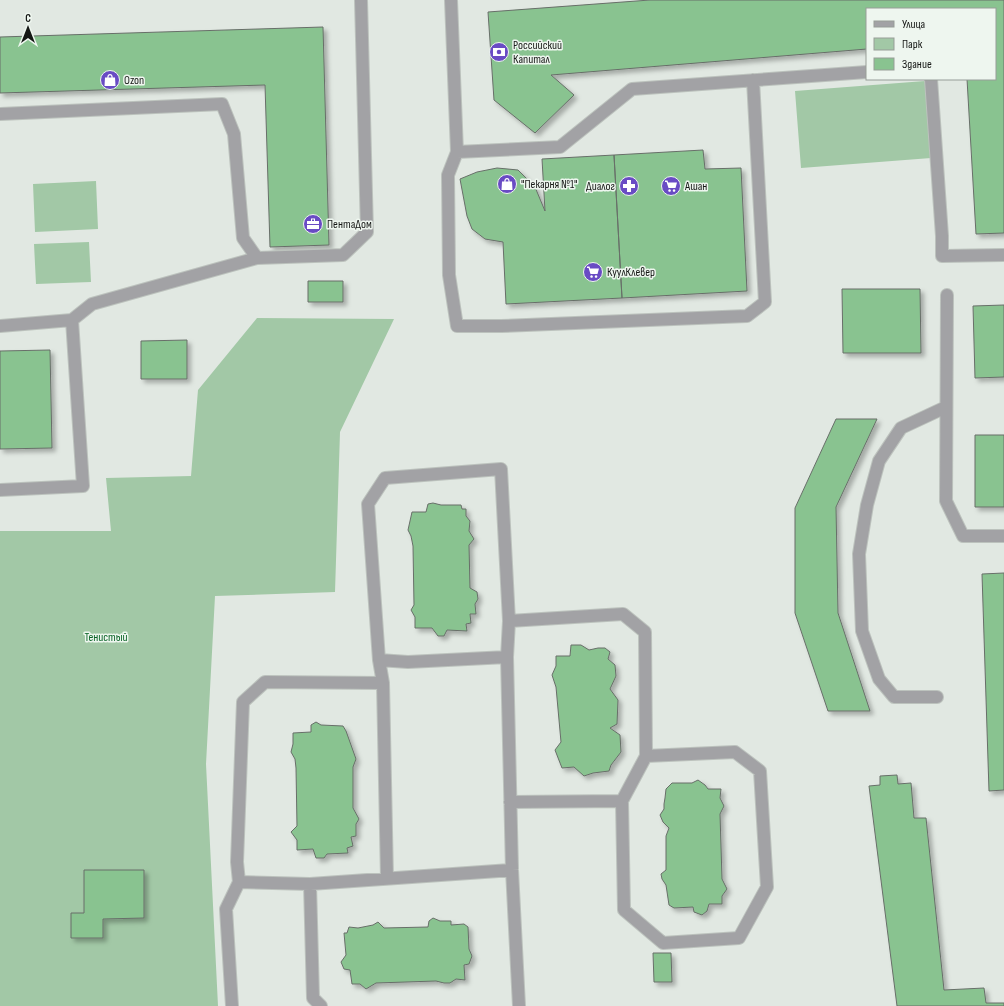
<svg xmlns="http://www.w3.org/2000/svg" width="1004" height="1006" viewBox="0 0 1004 1006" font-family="'Sofia Sans Condensed',sans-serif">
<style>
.green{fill:#a2c8a6}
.building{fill:#89c390;stroke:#686f69;filter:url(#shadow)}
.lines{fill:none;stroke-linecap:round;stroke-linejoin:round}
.minor-casing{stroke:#bcc2bd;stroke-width:14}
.minor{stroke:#a2a2a5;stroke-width:12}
.labels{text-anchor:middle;stroke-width:3;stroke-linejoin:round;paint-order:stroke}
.poi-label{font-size:12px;fill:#151715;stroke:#eef6ef;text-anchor:start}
.park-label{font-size:12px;fill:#0a6427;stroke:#eef6ef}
</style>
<defs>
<filter id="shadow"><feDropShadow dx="3.5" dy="3.5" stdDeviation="2" flood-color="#0004"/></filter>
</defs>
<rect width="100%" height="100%" fill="#e1e8e2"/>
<path class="green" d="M925,81l6,77 -130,10 -6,-77z
M96,181l2,48 -63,3 -2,-48z
M89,242l2,40 -55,2 -2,-40z
M257,318l137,1 -54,113 -5,160 -120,4 -9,168 12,242h-218v-475h111l-5,-53 85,-2 7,-86z"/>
<path class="building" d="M650,0h354v233l-28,1 -9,-155h28v-70h-128v40l-316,26 23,20 -39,38 -41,-33 -6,-88z
M323,27l6,218 -59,2 -5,-162 -265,8v-56z
M703,150l2,19 36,-1 6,123 -125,7 -8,-143z
M614,155l8,143 -116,6 -3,-62 -18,-3 -13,-10 -5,-13 -7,-37 17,-7 20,-4 21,2 17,17 10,24 -3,-52z
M308,281h35v21h-35z
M842,289h78l1,64h-78z
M1004,305v72l-29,1 -2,-72z
M187,340v39h-46v-38z
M50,350l2,98 -52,1v-98z
M836,419h41l-41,88 2,106 32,98h-42l-33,-98v-105z
M975,435h29v72h-29z
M433,503l8,2h20l1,4h4v7l4,5 -1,10 5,8 -5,6 1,43 7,4 1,7 -3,5 1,10h-6l1,9 -5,1 1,7 -20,-1 -3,6h-6l-6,-8h-17v-11l-4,-7 3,-5 -1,-59 -2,-10 -3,-6 4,-18h14l2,-8z
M1004,573v217l-15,1 -7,-217z
M571,645h10l8,5 9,-2h7l5,4 -2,7 7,6 1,11 -6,13 8,11 -1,24 -7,4 10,7 1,17 -10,13 -2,6 -16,2 -9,3 -10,-9 -12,1 -7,-18 6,-8 -5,-55 -4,-12 4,-9v-10h14z
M316,722l5,3 22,1 3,5 10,28 -3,8v41l6,11 -3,5v12l-5,1 2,9 -6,2 1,5 -21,1 -3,4h-8l-3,-9 -16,1v-10l-6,-8 6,-6 -1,-58 -1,-9 -4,-7 2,-8v-11l18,-1v-7z
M897,775l1,9 13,-1 3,35h12l18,172 40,-2 2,15h18v3h-107l-28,-220 11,-1v-9z
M698,780l7,5 3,4h13l-1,9 4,8 -4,8 2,65 5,10 -5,7v8h-13l-2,7 -5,4 -8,-3 -1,-5 -19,1 -5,-3 -3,-20 -4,-6 -1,-5 5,-4v-34l3,-8 -6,-6 -3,-7 4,-6v-5l1,-6 1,-9 6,-6h20z
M84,870h60v48l-41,1v19h-32v-25h13z
M433,918l7,3h11v4l13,-1 4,3 1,22 3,7 -3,8 -5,1 1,15 -9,-1 -6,4h-6l-8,-2 -60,2 -10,6 -6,-5h-8l-2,-14 -6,-1 -3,-7 5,-7 -2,-22h3l2,-6 9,1 15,-3 5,-3 6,6 44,-1 1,-6z
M653,953h18l1,29h-18z"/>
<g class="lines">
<g class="minor-casing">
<path id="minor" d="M451,0l6,152 103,-5 72,-58 235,-17
M931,79l11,157v20l62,-1
M0,114l222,-10 12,30 9,104 14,20 86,-3 24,-23 -6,-232
M457,152l-9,23 1,100 8,51h44l246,-10 18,-14 -12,-222
M947,295l-1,206 17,35h41
M0,326l72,-6
M0,490l83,-4 -11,-166 20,-16 165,-46
M509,621l-2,36 5,213 7,136
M507,657l-99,5 -29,-2 -11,-156 17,-26 116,-9 8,152 114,-7 22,18 1,124
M383,683l4,196
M937,697h-43l-15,-18 -17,-48 -3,-77 8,-49 12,-44 22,-33 45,-21
M510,802l112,-1 24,-45 89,-4 25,19 7,116 -28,51 -76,5 -39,-33 -2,-109
M239,882l71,2 202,-14
M310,884l3,114 8,8
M232,1006l-6,-97 13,-27 -2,-20 6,-160 22,-20 118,1 -4,-23"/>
</g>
<use href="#minor" class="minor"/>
</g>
<defs>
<g id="bank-disc" transform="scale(1)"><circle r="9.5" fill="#694bc4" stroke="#eef6ef"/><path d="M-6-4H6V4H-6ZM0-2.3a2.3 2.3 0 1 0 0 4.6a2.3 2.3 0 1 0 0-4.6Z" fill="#fff"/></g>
<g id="shop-disc" transform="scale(1)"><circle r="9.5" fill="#694bc4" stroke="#eef6ef"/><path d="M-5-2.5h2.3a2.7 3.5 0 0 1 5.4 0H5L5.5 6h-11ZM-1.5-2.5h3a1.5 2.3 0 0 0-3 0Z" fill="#fff"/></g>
<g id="pharmacy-disc" transform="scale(1)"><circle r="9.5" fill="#694bc4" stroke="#eef6ef"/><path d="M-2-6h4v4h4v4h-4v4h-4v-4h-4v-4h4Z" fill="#fff"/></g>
<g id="supermarket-disc" transform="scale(1)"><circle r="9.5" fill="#694bc4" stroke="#eef6ef"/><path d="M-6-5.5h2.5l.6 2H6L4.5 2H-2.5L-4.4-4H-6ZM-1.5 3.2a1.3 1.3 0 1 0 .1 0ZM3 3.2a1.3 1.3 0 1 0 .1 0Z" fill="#fff"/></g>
<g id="office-disc" transform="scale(1)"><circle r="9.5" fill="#694bc4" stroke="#eef6ef"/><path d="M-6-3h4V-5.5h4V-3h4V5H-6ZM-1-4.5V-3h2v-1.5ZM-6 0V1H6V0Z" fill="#fff"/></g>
</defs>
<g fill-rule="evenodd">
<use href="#bank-disc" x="499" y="52"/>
<use href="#shop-disc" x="110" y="80"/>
<use href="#shop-disc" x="507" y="184"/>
<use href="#pharmacy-disc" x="629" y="186"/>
<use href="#supermarket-disc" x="671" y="186"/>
<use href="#office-disc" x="313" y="224"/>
<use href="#supermarket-disc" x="593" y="272"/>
</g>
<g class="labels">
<g class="poi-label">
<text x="513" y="49">Российский<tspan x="513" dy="14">Капитал</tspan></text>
<text x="124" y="84">Ozon</text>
<text x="521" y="188">"Пекарня №1"</text>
<text x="615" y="190" text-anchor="end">Диалог</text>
<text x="685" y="190">Ашан</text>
<text x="327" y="228">ПентаДом</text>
<text x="607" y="276">КуулКлевер</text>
</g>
<g class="park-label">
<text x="106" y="641">Тенистый</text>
</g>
</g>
<rect x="866" y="8" width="130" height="72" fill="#eef6ef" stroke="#979d98"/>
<rect x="874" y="21" width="20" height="6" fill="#a2a2a5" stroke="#979d98"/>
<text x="902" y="28" font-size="12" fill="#151715">Улица</text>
<rect x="874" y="38" width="20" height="12" fill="#a2c8a6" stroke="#979d98"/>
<text x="902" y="48" font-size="12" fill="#151715">Парк</text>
<rect x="874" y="58" width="20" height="12" fill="#89c390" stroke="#979d98"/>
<text x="902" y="68" font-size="12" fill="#151715">Здание</text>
<g transform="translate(28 28)" stroke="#eef6ef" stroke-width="3" paint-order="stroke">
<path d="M0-3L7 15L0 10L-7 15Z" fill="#151715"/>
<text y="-6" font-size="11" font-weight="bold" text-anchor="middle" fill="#151715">С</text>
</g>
</svg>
